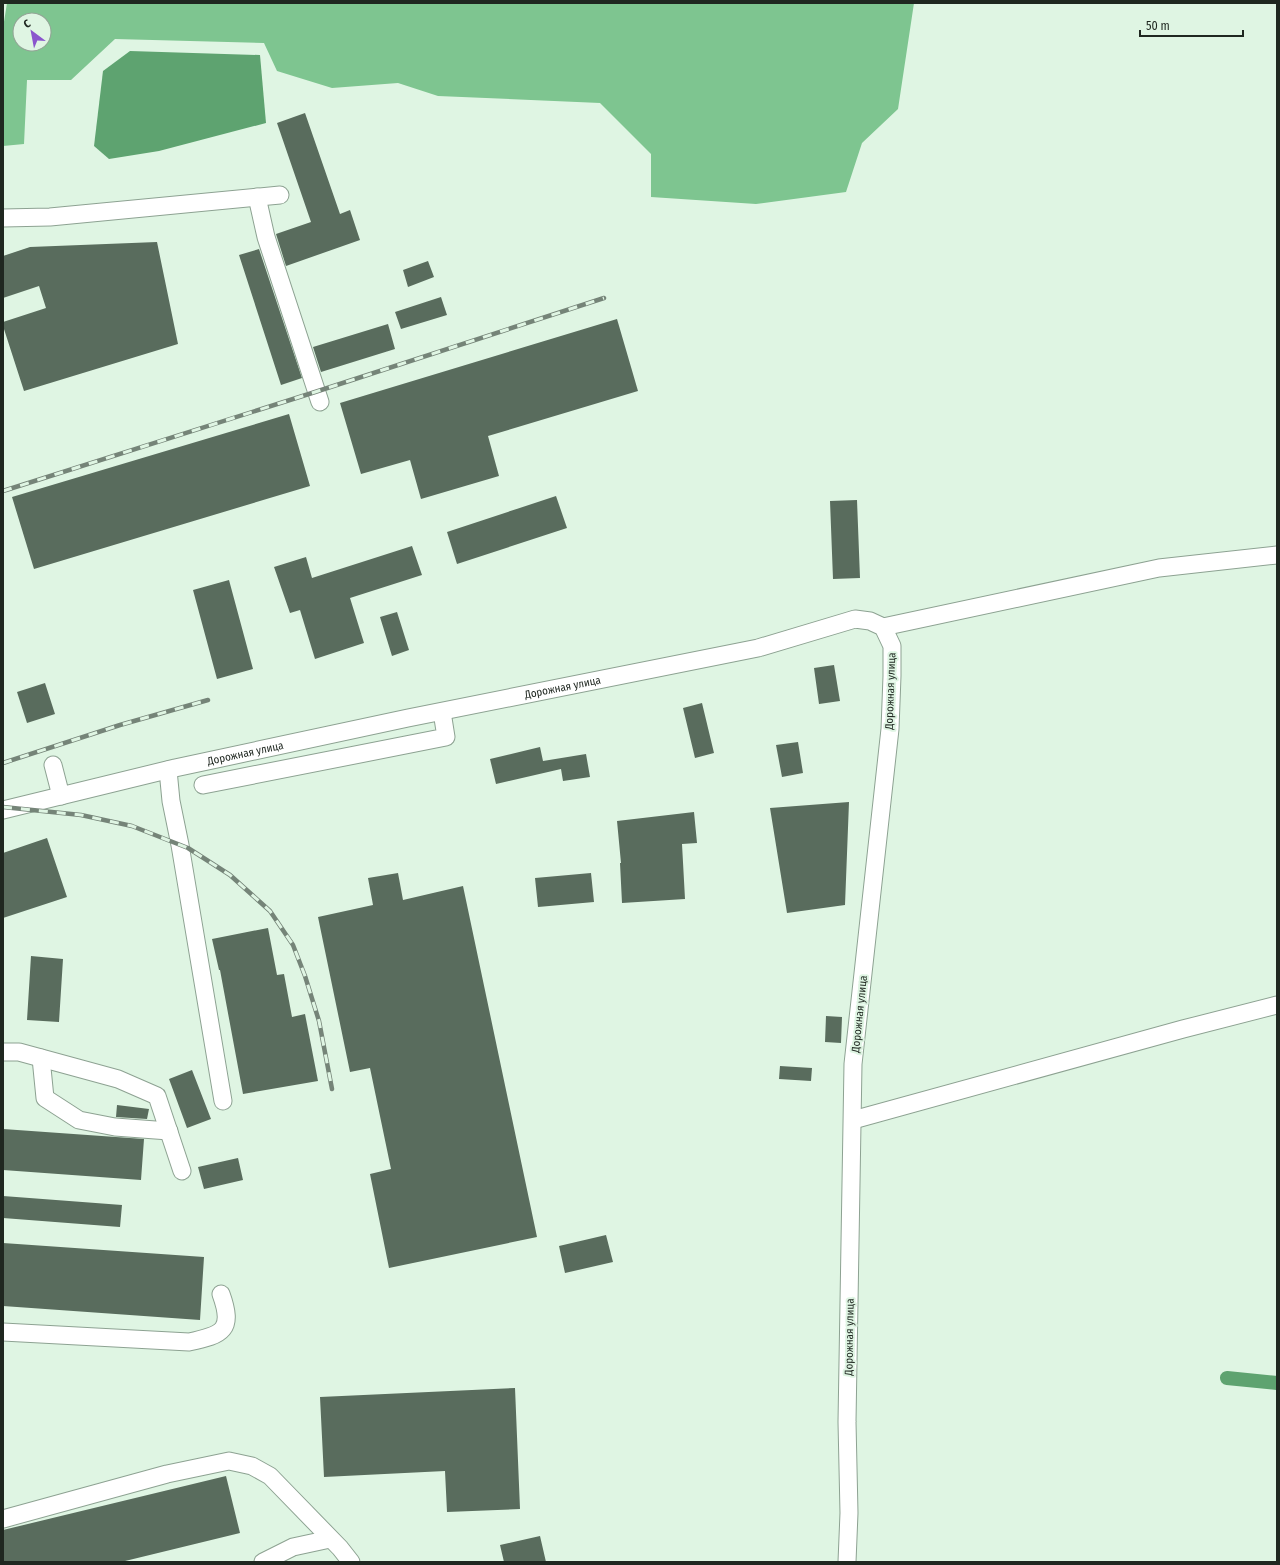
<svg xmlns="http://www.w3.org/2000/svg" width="1280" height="1565" viewBox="0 0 1280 1565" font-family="'Fira Sans Condensed',sans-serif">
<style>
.forest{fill:#7ec590;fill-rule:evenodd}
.water{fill:#5ea370}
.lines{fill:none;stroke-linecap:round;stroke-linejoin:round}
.canal{stroke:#5ea370;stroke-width:14}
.building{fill:#596c5d}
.minor-casing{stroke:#8da292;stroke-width:19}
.minor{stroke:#fff;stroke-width:17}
.rail-casing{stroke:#758478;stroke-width:4.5}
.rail{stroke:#dff5e3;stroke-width:3;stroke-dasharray:9;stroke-linecap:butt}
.labels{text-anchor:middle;stroke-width:4;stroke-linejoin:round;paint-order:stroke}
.street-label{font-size:11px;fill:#1f2720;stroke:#dff5e3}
</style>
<rect width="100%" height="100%" fill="#dff5e3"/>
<path class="forest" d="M7,3h907l-16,106 -36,34 -16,49 -90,12 -105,-7v-43l-51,-51 -162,-7 -40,-13 -66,5 -55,-17 -13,-28 -149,-4 -44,41h-44l-3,64 -21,2v-118zM20,20h24v24h-24z"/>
<path class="water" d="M130,51l130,4 6,68 -107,28 -50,8 -15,-13 9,-75z"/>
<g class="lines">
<path class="canal" d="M1227,1378l50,5"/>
</g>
<path class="building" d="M305,113l35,101 10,-4 10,30 -74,26 -10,-32 35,-12 -34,-99z
M157,242l21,102 -154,47 -21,-65v-4l43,-14 -7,-22 -36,12v-42l27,-9z
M259,249l43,129 -21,7 -42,-130z
M428,261l6,16 -26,10 -5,-17z
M441,297l6,18 -46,14 -6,-17z
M617,319l21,72 -150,45 11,40 -78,23 -11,-39 -49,14 -21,-71z
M388,324l7,25 -74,23 -8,-25z
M289,414l21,72 -276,83 -22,-72z
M556,496l11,32 -110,36 -10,-32z
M857,500l3,78 -27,1 -3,-78z
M412,546l10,29 -72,23 14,45 -49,16 -15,-49 -10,3 -16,-46 32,-10 6,21z
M229,580l24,89 -36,10 -24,-89z
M397,612l12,38 -17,6 -12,-39z
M834,665l6,36 -21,3 -5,-36z
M45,683l10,31 -28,9 -10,-31z
M702,703l12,50 -19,5 -12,-50z
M798,742l5,31 -21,4 -6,-32z
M540,747l3,14 43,-7 4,23 -27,4 -2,-12 -65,15 -6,-25z
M849,802l-4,103 -58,8 -17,-105z
M694,812l3,31 -15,1 3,55 -63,4 -2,-40h1l-4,-42z
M47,838l20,59 -64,21v-65z
M398,873l5,27 60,-14 74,351 -148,31 -19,-94 21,-5 -21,-101 -20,4 -32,-155 55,-12 -5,-27z
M591,873l3,29 -56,5 -3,-29z
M268,928l9,47 7,-1 8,43 13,-3 13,67 -75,13 -23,-124h-1l-7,-31z
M31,956l32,3 -4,63 -32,-2z
M826,1016l16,1 -1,26 -16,-1z
M780,1066l32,2 -1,13 -32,-2z
M192,1070l19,49 -24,9 -18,-49z
M117,1105l32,4 -2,10 -31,-2z
M3,1129l141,10 -3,41 -138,-10z
M238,1158l5,22 -39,9 -6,-22z
M3,1196l119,9 -2,22 -117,-9z
M606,1235l7,27 -48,11 -6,-27z
M3,1243l201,14 -4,63 -197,-14z
M515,1388l5,121 -73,3 -2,-41 -121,6 -4,-80z
M226,1476l14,57 -119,29h-118v-32z
M540,1536l6,26h-42l-4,-17z"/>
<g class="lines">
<g class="minor-casing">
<g id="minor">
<path d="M257,197l9,40 54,165"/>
<path d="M3,218l47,-1 230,-22"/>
<path d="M883,627l276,-59 118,-13"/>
<path d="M53,765l8,31"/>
<path d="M168,770l3,31 9,44 43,256"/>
<path d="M203,785l243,-48 -4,-25"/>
<path id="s1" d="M3,810l172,-42 233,-50 350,-70 97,-29 15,2 13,6 9,19v30l-2,53 -37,335 -6,358 2,91 -2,49"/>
<path d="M3,1052h16l99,27 39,17 25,75"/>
<path d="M41,1058l4,40 34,22 36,7 54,4"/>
<path d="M853,1120l330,-91 94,-24"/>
<path d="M3,1332l186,10c34,-7 45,-12 32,-48"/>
<path d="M3,1519l164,-45 62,-13 23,5 18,10 70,72 11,14"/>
<path d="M263,1562l30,-15 37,-8"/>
</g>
</g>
<use href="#minor" class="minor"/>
<g class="rail-casing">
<path id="rail" d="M3,491l309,-98 292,-95
M3,763l117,-38 88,-25
M3,807l78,8 51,11 56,22 42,27 40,36 23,34 12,31 14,45 13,68"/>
</g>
<use href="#rail" class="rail"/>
</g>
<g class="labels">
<g class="street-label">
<text dy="4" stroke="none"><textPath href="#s1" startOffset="573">Дорожная улица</textPath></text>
<text transform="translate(890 691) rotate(-88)" y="4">Дорожная улица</text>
<text dy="4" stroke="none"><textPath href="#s1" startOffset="249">Дорожная улица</textPath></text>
<text transform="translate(859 1014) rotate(-84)" y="4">Дорожная улица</text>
<text transform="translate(849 1337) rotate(-89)" y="4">Дорожная улица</text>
</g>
</g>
<rect width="1280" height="1565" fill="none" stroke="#1f2720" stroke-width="8"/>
<g transform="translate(32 32) rotate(328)"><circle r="19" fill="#dff5e3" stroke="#92a395"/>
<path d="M0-3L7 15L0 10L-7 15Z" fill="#8a55cd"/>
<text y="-6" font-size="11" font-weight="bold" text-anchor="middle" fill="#1f2720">С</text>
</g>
<path d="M1140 30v6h103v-6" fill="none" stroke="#1f2720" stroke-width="2"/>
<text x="1146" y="30" font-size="12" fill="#1f2720" stroke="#dff5e3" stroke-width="3" paint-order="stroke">50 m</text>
</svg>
